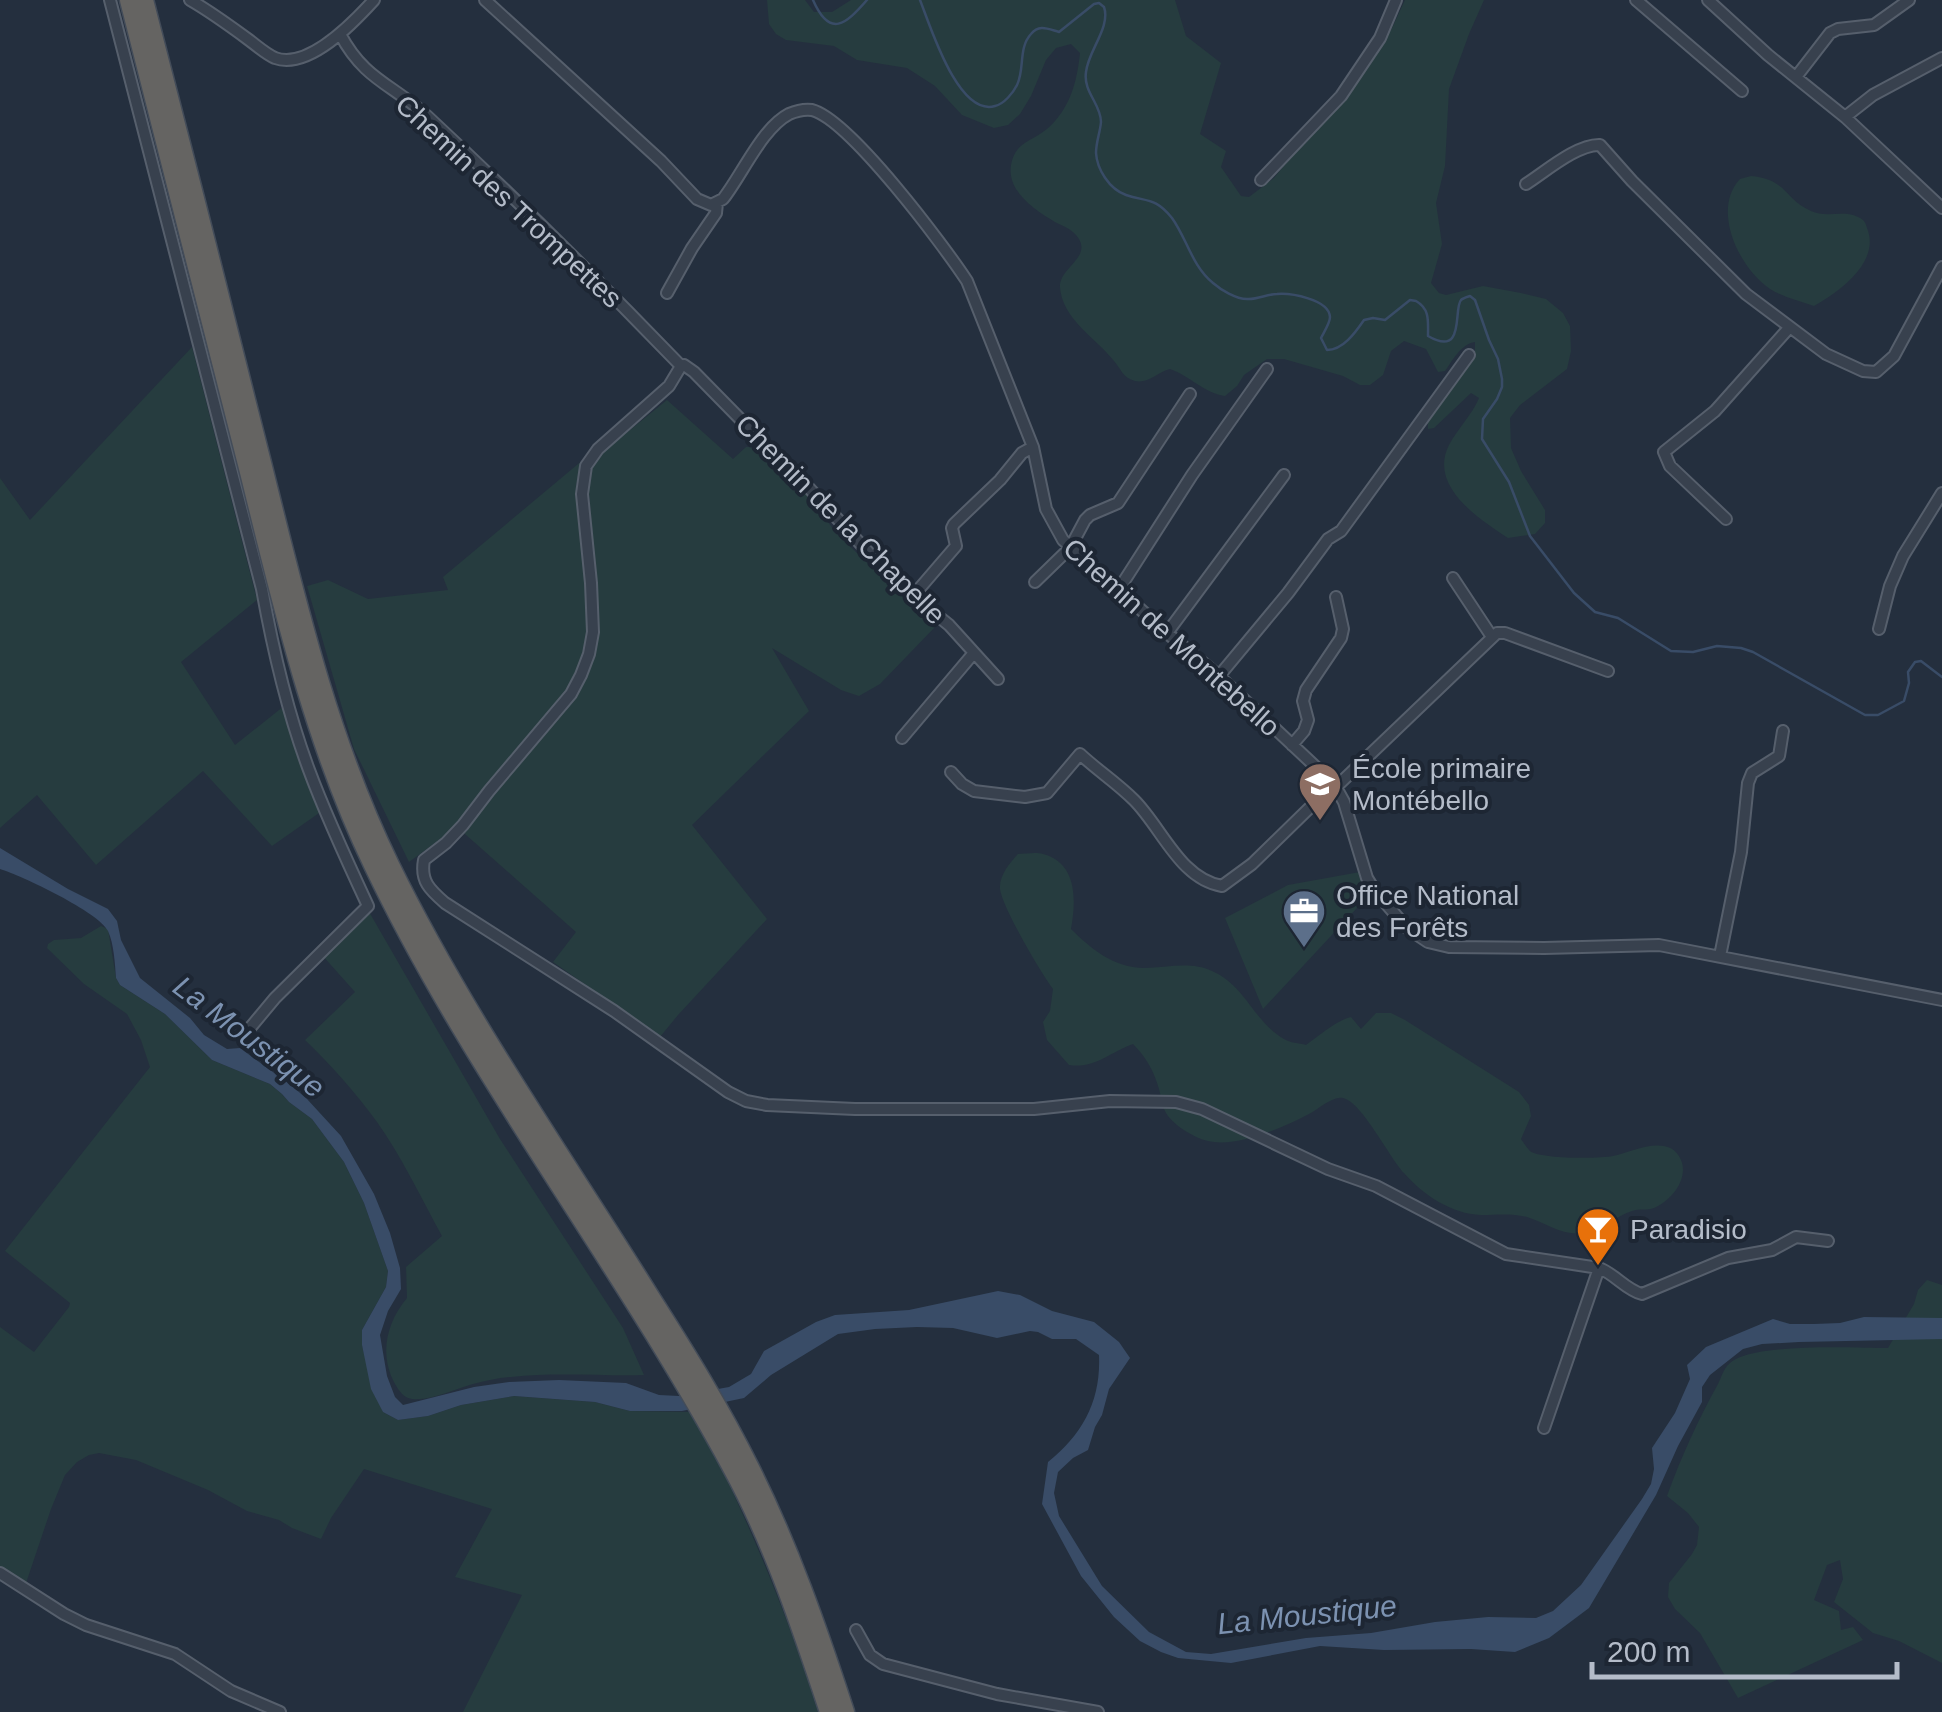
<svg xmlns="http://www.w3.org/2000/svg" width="1942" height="1712" viewBox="0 0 1942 1712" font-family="Arial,sans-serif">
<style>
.green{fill:#263c3f}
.water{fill:#394c67}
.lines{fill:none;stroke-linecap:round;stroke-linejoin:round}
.stream{stroke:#394c67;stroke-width:2.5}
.minor-casing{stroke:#565f6c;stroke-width:14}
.trunk-casing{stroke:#434c59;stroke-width:21}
.minor{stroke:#38414e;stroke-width:10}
.trunk{stroke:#656462;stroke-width:18}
.labels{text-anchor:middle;stroke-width:8;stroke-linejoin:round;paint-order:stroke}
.street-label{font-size:28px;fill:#b4bcc9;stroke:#1d2633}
.poi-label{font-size:28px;fill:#b4bcc9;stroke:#1d2633;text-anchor:start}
.water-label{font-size:30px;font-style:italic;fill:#7c92b1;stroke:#1d2633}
</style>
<rect width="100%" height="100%" fill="#242f3e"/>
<path class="green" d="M767,0h38l9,12h18l19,-12h324l11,36 35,27 -21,71 26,17 -5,16 20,29 8,1 25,-19 91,-113 27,-37 13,-28h79l-15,34 -20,55 -4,77 -9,37 6,41 -11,39 8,10 7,2 37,-9 38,7 25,6 17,14 7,13 1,25 -4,18 -47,36 -10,13 1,30 10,23 24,39v13l-10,11 -27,4c-29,-19 -80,-52 -59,-93 9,-17 23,-30 30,-47l-8,-5 -37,35 -6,1v-7l47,-68v-12c-14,2 -22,18 -30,29l-7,1 -12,-23 -22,-8 -13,10 -8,24 -13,10h-10l-17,-9 -59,-17h-17l-23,16 -7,11 -12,10c-21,-3 -35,-20 -55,-27 -12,3 -22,15 -35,12 -12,-3 -14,-12 -21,-20 -18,-23 -52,-42 -54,-74 -1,-20 36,-31 15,-53 -4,-5 -14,-9 -20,-12 -20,-12 -48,-30 -44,-57 4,-23 20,-23 36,-36 23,-20 30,-47 33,-76l-9,-9 -15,4 -10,12 -15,36 -11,18 -12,11 -14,3 -32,-13 -27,-29 -28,-18 -50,-8 -23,-14 -48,-6 -10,-6 -7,-10z
M1751,176c36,3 34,24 60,35 14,7 33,-1 47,6 6,3 7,4 9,11 14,34 -28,64 -53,78 -15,-5 -31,-9 -44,-17 -31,-21 -59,-79 -30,-110z
M192,347l65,253 -76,62 54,83 49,-39 38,105 -50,35 -69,-75 -107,94 -59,-70 -37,33v-350l30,42z
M667,400l66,59 13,-12h6l57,50 28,37 98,93 -55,57 -21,12 -18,-6 -69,-42 37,63 -117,114 75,94 -89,96 -18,22 -107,-75 23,-30 -119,-105 -48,35 -55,-113 -47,-163 21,-6 40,19 80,-9 -5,-13 141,-118 -8,26 10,102 10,3 -8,-112 10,-22z
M1018,854c7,0 18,-2 25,0 35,9 33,48 28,75 19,19 43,39 73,39 23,0 46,-7 68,3 33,14 42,51 72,68 6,4 15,4 22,6 13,-9 31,-25 45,-28l10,12 15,-16h15l14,7 114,72 10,13 2,11 -10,23c1,2 8,11 9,12 10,8 69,8 83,5 18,-3 56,-24 68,4 8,19 -10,41 -27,48 -6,3 -15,0 -22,3 -16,5 -31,20 -48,22 -22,3 -38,-10 -57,-16 -16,-4 -30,-2 -46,-2 -29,-1 -58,-20 -77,-42 -15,-16 -43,-72 -61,-75 -11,-2 -24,11 -34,16 -25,13 -72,34 -101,27 -14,-3 -37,-17 -43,-30 -3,-6 -4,-15 -6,-22 -5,-18 -13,-32 -26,-45 -23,8 -38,25 -64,21l-22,-25 -4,-18 7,-11 3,-22c-12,-16 -51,-82 -53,-100 -1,-14 10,-26 18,-35z
M1360,872l10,22 -107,115 -38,-91 63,-33z
M368,910l132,229 123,189 21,47c-44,1 -90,-3 -133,2 -13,1 -26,4 -38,7 -18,5 -42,17 -61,15 -8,-1 -13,-8 -17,-15 -16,-29 -9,-61 12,-86l-1,-31 36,-31c-21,-38 -40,-79 -65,-114 -21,-29 -46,-57 -72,-82l50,-48 -33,-37z
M101,926l7,3 8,49 4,7 45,29 47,46 58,24 12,10 7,8 23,17 32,43 20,41 24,68 -2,16 -24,43v15l5,20 16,47 15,8 30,-4 33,-11 53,-9 81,6 35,9 64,1c49,97 92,196 124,300h-355l59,-117 -67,-18 37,-68 -128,-40 -33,49 -10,21 -29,-11 -13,-8 -32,-9 -39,-21 -72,-30 -37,-7 -10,2 -12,7 -12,13 -14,34 -27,80 -24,-16v-246l34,25 35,-45 1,-4 -65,-52 145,-184 -9,-27 -14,-26 -43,-30 -37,-36 1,-4 6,-4 27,-2z
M1927,1280l15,5v378l-43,-22 -26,-8 -39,-31 9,-23 -3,-19 -13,5 -13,35 25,11 2,19 12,-3 10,13 -125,58 -38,-65 -25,-24 -7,-12 1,-14 23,-29 5,-9 2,-18 -11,-14 -21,-17c14,-39 31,-76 51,-112 3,-6 6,-16 11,-20 22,-22 126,-16 159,-16l26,-44 4,-14z"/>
<path class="water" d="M0,848l68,41 40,20 9,12 4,19 19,38 50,40 14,17 23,14 13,-1 52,38 15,13 34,37 33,58 16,39 10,35 1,21 -13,22 -8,24 7,41 8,21 8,8 71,-18 35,-5 50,-2 67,3 33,12 20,1 50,-9 22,-13 13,-23 52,-29 19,-7 74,-5 89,-19 22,4 32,16 42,11 25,20 11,16 -21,31 -7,26 -7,12 -7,23 -15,8 -15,14 -4,21 5,23 43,70 47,46 37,20 25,2 95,-16 65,-5 64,-11 53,-5 48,1 17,-7 28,-26 61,-86 9,-15 3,-15 -2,-21 23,-35 15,-34 -3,-14 19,-18 67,-28 17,5h24l26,-1 24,-6 78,1v21l-143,3 -37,2 -19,5 -33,26 -8,12v15l-24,44 -22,49 -67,113 -40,30 -34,14 -44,-3 -87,1 -64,-4 -89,17 -53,-5 -17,-6 -21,-11 -26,-24 -33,-41 -39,-72 6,-42c35,-28 53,-61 51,-107l-23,-16h-24l-14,-7 -8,-1 -33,7 -44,-10 -36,-1 -42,2 -37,5 -67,41 -27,23 -62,13h-52l-35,-9 -81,-6 -53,9 -33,11 -30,4 -15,-8 -12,-23 -9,-44v-15l24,-43 2,-16 -24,-68 -20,-41 -32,-43 -23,-17 -7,-8 -12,-10 -58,-24 -47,-46 -45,-29 -4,-7c-1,-14 -2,-34 -8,-47 -8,-18 -87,-56 -108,-62z"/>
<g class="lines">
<path class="stream" d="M813,0c17,39 33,24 54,0
M920,0c10,25 38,117 75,106 9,-2 18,-13 22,-21 8,-16 1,-37 14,-51 8,-10 17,-5 28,-2l35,-28 5,-1 5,4c7,20 -16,44 -18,65 -3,20 15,32 15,50 -1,11 -5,20 -5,31 1,16 13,36 30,42 21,7 29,2 46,23 15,21 20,48 41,65 8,7 23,16 34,16 10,1 20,-5 30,-5 13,-1 52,5 53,23 0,6 -6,15 -9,21l6,12c16,0 28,-17 37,-30l9,-2 12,2 25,-20 6,1c14,8 12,20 12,35 38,22 25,-27 33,-36 2,-2 6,-3 9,-4l5,4 14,40 9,19 4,20v8l-5,12 -14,20 -1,20 27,43 21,54 44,57 21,19 23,6 53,33 22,1 24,-6 24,2 12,4 112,63h13l26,-14 5,-18 -1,-11 7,-10 6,-1 21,16"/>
<g class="minor-casing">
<path id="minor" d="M110,0l152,589c11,61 25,122 47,181 17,46 38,91 59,136l-93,92 -25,30
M190,0c21,12 40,26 59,40 8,6 17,14 26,18 34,12 79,-36 99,-58
M485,0l176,161 36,38 14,6 12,-6c19,-24 39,-71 66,-85 7,-3 15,-5 23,-4 38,10 132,136 155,171l66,166 13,62 17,31 104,93 52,43 115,108 10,18 23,76 8,13 32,37 21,14 21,5 95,1 115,-3 283,55
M1636,0l106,91
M1708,0l60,55 77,62 97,91
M340,34c25,47 53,50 88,83 87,81 171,164 253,249l3,-1 10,7 51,52 27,33 37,31 59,64 45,44 36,29 49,54
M1796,77l34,-44 8,-4 36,-4 35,-25
M1845,117l28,-22 69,-37
M1261,180l80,-84 39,-58 16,-38
M1526,184c19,-12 51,-40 74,-39l32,36 114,113 80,60 37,17 13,1 18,-16 48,-89
M667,293l25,-45 24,-35 1,-10
M681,366l-12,20 -71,63 -12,17 -4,28 9,89 2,49 -4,22 -8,21 -10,19 -82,97 -26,34 -17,18 -22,17c-4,21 6,30 21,43l169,108 114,81 18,9 21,4 88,4h179l76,-8 66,1 26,7 126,60 48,17 130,68 93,14c16,6 27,22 43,26l86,-36 44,-8 24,-13 32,4
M1726,519l-56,-53 -6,-14 51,-41 74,-83
M1453,578l39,59
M1035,582l35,-34 15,-28 5,-5 28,-12 72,-109
M1119,589l73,-114 75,-106
M913,596l43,-50 -4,-18 2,-4 46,-44 22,-27 11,-6
M1879,629l11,-43 13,-30 39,-63
M1167,633l117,-158
M1219,676l69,-83 40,-54 13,-8 128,-176
M902,738l71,-84
M1292,745l12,-14 4,-11 -5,-19 3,-11 35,-52 2,-9 -7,-32
M951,772l11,12 12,7 51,6 22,-4 33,-39c17,16 37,29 54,46 28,28 46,79 88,86l30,-22 82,-80
M1336,787l161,-154h8l103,38
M1720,956l21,-104 7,-69 4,-10 27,-17 4,-25
M1544,1428l55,-160
M0,1573l64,41 22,11 89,29 56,37 49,21
M856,1630l14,25 13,9 114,30 101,18"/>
</g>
<g class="trunk-casing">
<path id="trunk" d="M129,0c40,157 80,315 120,472 33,133 64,269 124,393 101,211 248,397 359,603 42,77 70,162 97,244
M144,0c40,154 79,309 118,463 34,136 66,275 128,402 74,151 172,290 261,433 35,55 70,111 99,170 39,78 68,161 95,244"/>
</g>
<use href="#minor" class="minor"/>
<use href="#trunk" class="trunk"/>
</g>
<defs>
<g id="school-pin" transform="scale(2.25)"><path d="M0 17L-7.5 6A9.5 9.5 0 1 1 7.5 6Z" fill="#8d6e63" stroke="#1d2633"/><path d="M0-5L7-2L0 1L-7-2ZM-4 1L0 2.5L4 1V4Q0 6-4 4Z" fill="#fff"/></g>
<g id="office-pin" transform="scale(2.25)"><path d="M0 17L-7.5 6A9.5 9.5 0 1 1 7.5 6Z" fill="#5c6f8a" stroke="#1d2633"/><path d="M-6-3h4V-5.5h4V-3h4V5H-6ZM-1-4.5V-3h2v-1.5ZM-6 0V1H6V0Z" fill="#fff"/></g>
<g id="bar-pin" transform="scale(2.25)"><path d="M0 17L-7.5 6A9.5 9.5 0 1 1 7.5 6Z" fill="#e8710a" stroke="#1d2633"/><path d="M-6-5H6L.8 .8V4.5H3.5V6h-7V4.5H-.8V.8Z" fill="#fff"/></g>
</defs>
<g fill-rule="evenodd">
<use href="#school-pin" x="1320" y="784"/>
<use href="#office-pin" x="1304" y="911"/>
<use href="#bar-pin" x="1598" y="1229"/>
</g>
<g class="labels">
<g class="street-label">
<text transform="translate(509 201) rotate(43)" y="10">Chemin des Trompettes</text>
<text transform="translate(841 519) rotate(45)" y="10">Chemin de la Chapelle</text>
<text transform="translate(1172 637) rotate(42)" y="10">Chemin de Montebello</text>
</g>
<g class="poi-label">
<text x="1352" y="778">École primaire<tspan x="1352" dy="32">Montébello</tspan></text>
<text x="1336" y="905">Office National<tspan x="1336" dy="32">des Forêts</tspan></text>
<text x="1630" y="1239">Paradisio</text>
</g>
<g class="water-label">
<text transform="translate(249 1037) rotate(37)" y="10">La Moustique</text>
<text transform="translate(1307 1615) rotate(-6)" y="10">La Moustique</text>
</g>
</g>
<path d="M1592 1662v15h305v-15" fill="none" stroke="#b4bcc9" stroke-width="5"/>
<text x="1607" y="1662" font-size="30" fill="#b4bcc9" stroke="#1d2633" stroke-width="8" paint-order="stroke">200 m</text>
</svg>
